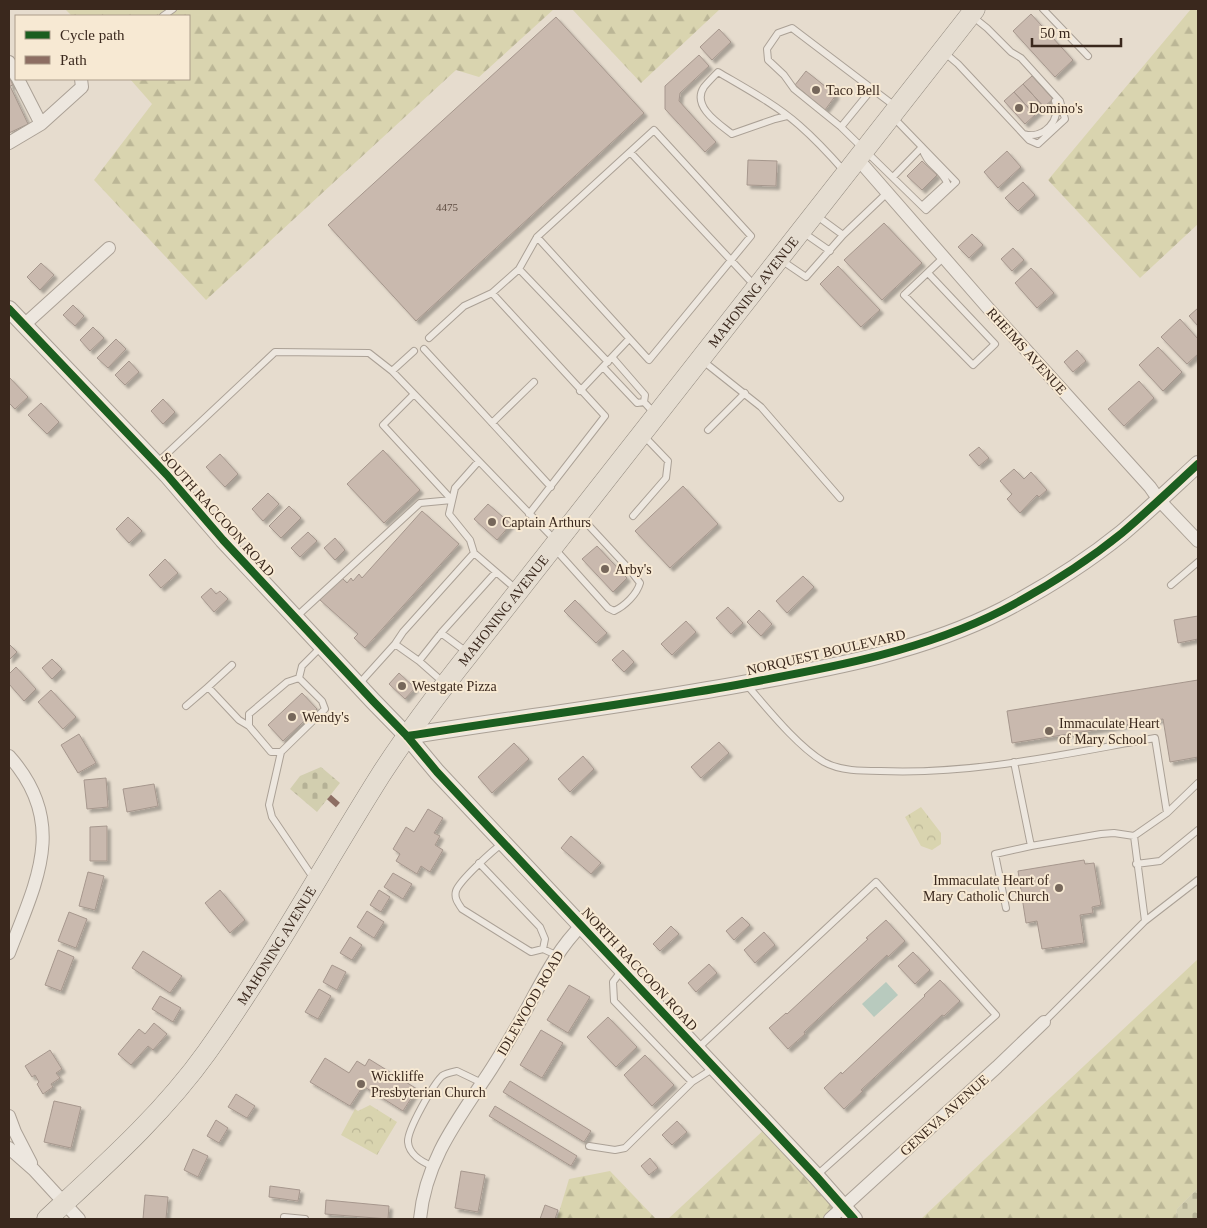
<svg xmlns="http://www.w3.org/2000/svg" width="1207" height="1228" viewBox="0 0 1207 1228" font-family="Georgia,serif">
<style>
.forest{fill:url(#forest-firs)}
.cemetery{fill:url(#cemetery-stones)}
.park{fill:url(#park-crowns)}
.water{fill:#b8cabe}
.building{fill:#c9b9ae;stroke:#a6978d;filter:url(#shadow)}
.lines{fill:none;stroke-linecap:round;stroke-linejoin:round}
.service-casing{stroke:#aba196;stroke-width:8}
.minor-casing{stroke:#aba196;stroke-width:14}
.tertiary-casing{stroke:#aba196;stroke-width:18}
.primary-casing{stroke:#90877d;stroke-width:21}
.service{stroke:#ede7df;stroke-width:6}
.minor{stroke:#ede7df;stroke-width:12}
.tertiary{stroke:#ede7df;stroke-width:16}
.primary{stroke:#e5ddd1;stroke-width:20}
.quiet{stroke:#8d6e63;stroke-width:6;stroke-dasharray:12 6;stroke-linecap:butt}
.cycleway-casing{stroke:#f7e9d3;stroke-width:11}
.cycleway{stroke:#1b5e20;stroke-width:8}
.poi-dot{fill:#76675b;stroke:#f7e9d3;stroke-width:2}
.labels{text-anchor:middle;stroke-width:4;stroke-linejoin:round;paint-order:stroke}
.number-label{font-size:11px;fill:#5e4c41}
.poi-label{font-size:14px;fill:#3a281d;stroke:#f7e9d3;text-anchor:start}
.street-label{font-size:14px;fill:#3a281d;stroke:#f7e9d3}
</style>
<defs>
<pattern id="forest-firs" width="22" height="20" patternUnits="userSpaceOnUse" patternTransform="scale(1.25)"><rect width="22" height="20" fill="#d9d4af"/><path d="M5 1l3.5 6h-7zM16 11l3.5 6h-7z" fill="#bbb696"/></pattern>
<pattern id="cemetery-stones" width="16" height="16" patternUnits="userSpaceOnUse" patternTransform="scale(1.25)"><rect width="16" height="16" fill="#d2ceaf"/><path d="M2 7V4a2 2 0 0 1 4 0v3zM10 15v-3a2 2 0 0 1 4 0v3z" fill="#b5b196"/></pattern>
<pattern id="park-crowns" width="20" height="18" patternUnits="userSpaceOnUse" patternTransform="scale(1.25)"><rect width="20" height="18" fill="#d9d4af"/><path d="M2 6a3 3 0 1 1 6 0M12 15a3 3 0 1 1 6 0" fill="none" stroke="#bbb696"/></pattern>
<filter id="shadow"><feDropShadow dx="3.5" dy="3.5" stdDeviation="1" flood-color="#0004"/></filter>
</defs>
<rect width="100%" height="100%" fill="#e6dcce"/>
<path class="forest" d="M65,9h489l-75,68 -23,-7 -250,230 -112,-120 58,-76 -22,-25h59v-63h-117z
M572,9h148l-79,74z
M1191,9h7v215l-58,54 -92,-98z
M1198,959v229l-21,21 -1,10h-255z
M768,1126l75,81 -13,12h-162z
M610,1171l46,48h-99l12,-40z"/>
<path class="cemetery" d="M321,767l19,16 -23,29 -27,-23 10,-13z
M1198,1188v31h-22l1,-10z"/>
<path class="park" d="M921,807l20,26v11l-9,6 -11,-4 -16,-29z
M370,1105l27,17 -20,33 -36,-20 14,-26 3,2z"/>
<path class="water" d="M886,982l12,13 -24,22 -12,-13z"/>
<path class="building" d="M1031,14l42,46 -18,17 -42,-46z
M556,17l88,96 -228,208 -88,-96z
M719,29l12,13 -19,18 -12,-13z
M699,55l10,11 -29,27 -1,8 37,41 -11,10 -40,-43v-23z
M806,71l30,24 -11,15 -30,-25z
M1032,76l21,23 -9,8 -21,-23z
M9,77l4,8 -3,1 18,38 -19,9z
M1023,84l21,23 -9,8 -21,-23z
M1014,92l21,23 -10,9 -21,-23z
M1007,151l14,16 -23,21 -14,-16z
M748,160l29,1 -1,25 -29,-1z
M922,161l15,14 -15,15 -15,-14z
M1023,182l12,13 -17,16 -13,-13z
M884,223l38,40 -40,37 -38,-40z
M972,234l11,11 -14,13 -11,-11z
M1013,248l11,12 -12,11 -11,-12z
M41,263l13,12 -14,15 -13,-13z
M838,266l42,44 -19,17 -41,-43z
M1031,268l23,25 -17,15 -22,-25z
M73,305l11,11 -9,10 -12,-11z
M1198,308v18l-9,-10z
M1180,319l18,20v15l-11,10 -26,-27z
M93,327l11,11 -14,13 -10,-11z
M116,339l10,10 -18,19 -11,-10z
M1158,347l24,25 -19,19 -24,-26z
M1077,350l9,11 -13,11 -9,-10z
M129,361l10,11 -14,13 -10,-10z
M9,377l19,20 -13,12 -6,-6z
M1139,381l15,17 -30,28 -16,-17z
M163,399l12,13 -12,12 -12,-13z
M41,403l18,19 -12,12 -19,-19z
M979,447l10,11 -10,8 -10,-11z
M383,450l37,40 -36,33 -37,-39z
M220,454l18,20 -13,13 -19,-20z
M1014,469l10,10 7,-7 16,18 -8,7 -2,-2 -17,18 -13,-14 5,-5 -12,-13z
M683,486l35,38 -48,44 -35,-37z
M268,493l11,11 -16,17 -11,-12z
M488,504l23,20 -14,16 -23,-21z
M289,506l12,12 -20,20 -12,-12z
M422,511l37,33 -94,104 -11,-10 4,-4 -38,-34 21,-23 6,6 4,-5 2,3 6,-7 3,4z
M128,517l14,14 -13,12 -13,-14z
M308,532l9,9 -17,16 -9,-9z
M335,538l10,12 -10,10 -11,-12z
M597,546l30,32 -14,14 -31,-33z
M165,559l13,14 -17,15 -12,-13z
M803,576l11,11 -27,26 -11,-12z
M211,588l5,6 4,-3 8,8 -14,13 -13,-15z
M575,600l32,33 -11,10 -32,-32z
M728,607l15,16 -12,11 -15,-16z
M759,610l13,14 -11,12 -14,-14z
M1198,616v23l-20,4 -4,-23z
M686,621l10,11 -24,23 -11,-11z
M9,644l8,8 -8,8z
M623,650l11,12 -10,10 -12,-12z
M52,659l10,10 -10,10 -10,-11z
M16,667l20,22 -12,12 -15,-17v-10z
M399,673l16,15 -10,11 -16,-15z
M1198,680v77l-28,5 -7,-43 -151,24 -5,-32z
M51,690l25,27 -13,12 -25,-27z
M302,693l15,16 -34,32 -15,-16z
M79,734l17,29 -18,10 -17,-28z
M719,742l10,11 -28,25 -10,-11z
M514,743l15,16 -37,34 -14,-16z
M583,756l11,13 -24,23 -12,-13z
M106,778l2,29 -21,2 -3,-29z
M154,784l4,22 -31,6 -4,-23z
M428,809l15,9 -9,15 6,3 -5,9 8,5 -13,22 -9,-6 -4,8 -21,-13 4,-7 -7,-5 13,-22 8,5z
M107,826v35h-17v-34z
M571,836l30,27 -10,11 -30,-26z
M1084,860l1,4 9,-1 7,42 -9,2 1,6 -13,2 4,28 -42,6 -5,-28 -11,2 -8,-52z
M88,872l16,4 -9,34 -16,-4z
M393,873l19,11 -9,15 -19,-12z
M220,890l25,30 -15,13 -25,-30z
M379,890l11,7 -9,15 -11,-7z
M367,911l17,11 -10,16 -17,-11z
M69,912l18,7 -11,29 -18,-7z
M742,917l8,8 -16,15 -8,-9z
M886,920l19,21 -17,16 -1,-2 -83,77 1,2 -17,15 -19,-21 17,-15 1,1 81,-75 -2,-1z
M671,926l8,8 -19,17 -7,-7z
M764,932l11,13 -20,18 -11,-13z
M350,937l12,8 -10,15 -12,-7z
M58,950l16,7 -13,34 -16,-6z
M143,951l39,25 -12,17 -38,-25z
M913,952l17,18 -15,14 -17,-18z
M709,964l8,9 -21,19 -8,-9z
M332,965l14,7 -9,18 -14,-8z
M940,980l20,21 -16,15 -2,-1 -81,75 2,1 -19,18 -20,-21 17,-16 1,2 83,-78 -1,-1z
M569,985l21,12 -22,36 -21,-13z
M319,989l12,7 -13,23 -13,-7z
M160,996l21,12 -8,14 -21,-13z
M608,1017l29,30 -21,20 -29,-30z
M154,1023l13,11 -14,16 -5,-4 -17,19 -13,-11 21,-25 6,5z
M541,1030l22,13 -21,35 -22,-13z
M50,1050l12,19 -6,4 4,5 -9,6 2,3 -10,7 -6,-10 2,-2 -4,-7 -3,2 -7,-11z
M645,1055l29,30 -22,21 -28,-31z
M325,1058l24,15 8,-12 8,5 4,-7 48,30 -14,22 -40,-25 -13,20 -40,-24z
M510,1081l81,50 -7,11 -81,-50z
M236,1094l19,12 -8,12 -19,-11z
M54,1101l27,6 -10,41 -27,-6z
M495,1106l82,50 -6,10 -82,-50z
M216,1120l12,8 -9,15 -12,-7z
M677,1121l10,11 -15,13 -10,-10z
M193,1149l15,7 -10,21 -14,-7z
M650,1158l8,10 -9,7 -8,-9z
M461,1171l24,4 -7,37 -23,-4z
M270,1186l30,4 -2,11 -29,-4z
M145,1195l23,2 -2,22h-23z
M326,1200l63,6 -1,13 -63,-5z
M545,1205l13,5 -3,9h-15z"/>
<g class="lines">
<g class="service-casing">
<path id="service" d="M1043,9l45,47
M163,16l10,-7
M945,53l13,11 71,76 9,4 27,-25 -5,-18 -39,-43 -10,-6 -24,-24 -15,-12
M787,116l-12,3 -43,15c-13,-10 -41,-28 -28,-47 4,-5 9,-10 14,-15 27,16 57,32 81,53 16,14 31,30 45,46
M893,117l63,65 -30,28 -85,-83 -47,-38 -10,-14 -16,-15 -1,-11 11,-16 14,-5 104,79
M841,127l31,-38
M1024,134c20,6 38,-15 31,-33
M630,152l125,134
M893,177l29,-30
M922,206l25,-23c-6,-16 -21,-17 -25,-36
M817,216l26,19 44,-42
M804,233l26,18
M781,260l25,17 37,-42
M519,269l89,93
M928,273l67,71 -22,21 -69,-70 40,-38
M492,293l113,123 -76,98
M429,338l35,-32 28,-13 27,-24 18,-32 117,-107 97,106 -102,124 -112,-123
M424,349l127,138
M612,357l33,38 -1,7
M703,361l58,46 79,91
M603,367l34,36 7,-1 11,12
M392,371l22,-20
M580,391l49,-52
M414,394l-31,31 69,75
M492,423l42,-41
M708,430l37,-37
M157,463l118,-111 94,1 23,18 163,169
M633,516l33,-38 2,-17 -24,-25
M555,549l53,59 6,3c11,-5 23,-17 26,-28l-10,-13 -50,-54
M474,553l-4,-13 -21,-26 6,-26 23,-26
M1171,585l27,-23
M296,617l124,-114 32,-3
M441,633l55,-61
M395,644l8,-12 71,-79 42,36
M419,661l25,22
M299,678l23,23 3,8 -44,43h-10l-22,-26v-12l38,-32z
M299,678l3,-12 20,-20
M746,684c21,24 51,62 78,78 16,9 38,9 56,9 93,4 184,-17 275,-33l12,75 31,-30
M358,685l37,-41 24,17 22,-28 27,20
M208,687l24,-22
M186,706l22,-19 31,33 10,6
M281,752l-12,53 3,12 42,62
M1014,762l17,84 70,-12 13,-1 20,3
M503,843c-10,7 -44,38 -47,48 -2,7 2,12 6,18l69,43 12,-3 15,7
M479,863l61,64 5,12 -2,10
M1136,864l24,-3 38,-31
M1006,908l-11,-54 36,-8
M1145,921l53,-41
M622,970l-9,12 1,19 72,75 6,6 22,-14
M1044,1022l101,-101 -11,-85 33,-23
M698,1048l178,-166 120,133 -179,160
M589,1146l26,4 10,-2 67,-66
M432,1166c-10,-4 -23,-12 -24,-24 -1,-12 25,-57 34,-66 4,-3 10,-4 15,-5l25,12
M284,1217l21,2"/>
</g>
<g class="minor-casing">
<path id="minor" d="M9,62l7,14
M41,124l41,-37 -1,-8
M9,143l32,-19 -23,-45
M857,158l131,150 162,179 9,13 39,41
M24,325l85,-77
M9,756c60,67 27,126 0,197
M9,1116l6,16 16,31
M9,1148l25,22 45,49
M420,1219c5,-54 33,-93 62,-136 14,-20 26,-41 38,-62 19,-33 35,-70 62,-96
M830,1219l167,-152 47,-45"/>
</g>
<g class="tertiary-casing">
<path id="tertiary" d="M9,309l158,166 56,65 150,161 34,35 30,36 379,404 38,43
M407,736c113,-18 227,-32 340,-53 87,-16 176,-32 256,-73 42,-22 82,-47 119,-77 26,-22 51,-46 76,-69"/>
</g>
<g class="primary-casing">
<g id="primary">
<path id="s1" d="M47,1219c56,-52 115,-104 160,-167 63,-88 115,-184 173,-276 27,-42 58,-83 89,-122l506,-645"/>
</g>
</g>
<use href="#service" class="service"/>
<use href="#minor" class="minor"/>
<use href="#tertiary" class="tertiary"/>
<use href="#primary" class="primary"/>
<path class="quiet" d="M329,797l10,9"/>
<g class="cycleway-casing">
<path id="cycleway" d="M9,309l158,166 56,65 150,161 34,35 30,36 379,404 38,43
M407,736c113,-18 227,-32 340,-53 87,-16 176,-32 256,-73 42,-22 82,-47 119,-77 26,-22 51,-46 76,-69"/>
</g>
<use href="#cycleway" class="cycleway"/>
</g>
<g class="poi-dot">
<circle cx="816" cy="90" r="5"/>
<circle cx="1019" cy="108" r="5"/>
<circle cx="492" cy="522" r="5"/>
<circle cx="605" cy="569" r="5"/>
<circle cx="402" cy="686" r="5"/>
<circle cx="292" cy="717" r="5"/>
<circle cx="1049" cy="731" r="5"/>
<circle cx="1059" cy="888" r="5"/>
<circle cx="361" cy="1084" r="5"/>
</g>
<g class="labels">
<g class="number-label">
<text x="447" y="211">4475</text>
</g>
<g class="poi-label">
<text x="826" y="95">Taco Bell</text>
<text x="1029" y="113">Domino's</text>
<text x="502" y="527">Captain Arthurs</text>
<text x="615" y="574">Arby's</text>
<text x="412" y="691">Westgate Pizza</text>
<text x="302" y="722">Wendy's</text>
<text x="1059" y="728">Immaculate Heart<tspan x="1059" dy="16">of Mary School</tspan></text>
<text x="1049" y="885" text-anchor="end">Immaculate Heart of<tspan x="1049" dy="16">Mary Catholic Church</tspan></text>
<text x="371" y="1081">Wickliffe<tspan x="371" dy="16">Presbyterian Church</tspan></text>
</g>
<g class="street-label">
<text dy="5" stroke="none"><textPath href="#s1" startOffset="1169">MAHONING AVENUE</textPath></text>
<text transform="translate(1027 351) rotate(48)" y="5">RHEIMS AVENUE</text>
<text transform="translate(218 514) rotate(48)" y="5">SOUTH RACCOON ROAD</text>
<text dy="5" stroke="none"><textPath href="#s1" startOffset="764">MAHONING AVENUE</textPath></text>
<text transform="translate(826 652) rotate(-13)" y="5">NORQUEST BOULEVARD</text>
<text dy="5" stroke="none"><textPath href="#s1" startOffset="359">MAHONING AVENUE</textPath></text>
<text transform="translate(640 969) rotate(47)" y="5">NORTH RACCOON ROAD</text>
<text transform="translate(530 1003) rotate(-60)" y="5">IDLEWOOD ROAD</text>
<text transform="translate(944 1115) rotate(-42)" y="5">GENEVA AVENUE</text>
</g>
</g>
<rect width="1207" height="1228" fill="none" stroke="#3a281d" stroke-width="20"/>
<rect x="15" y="15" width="175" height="65" fill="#f7e9d3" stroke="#ab9c8a"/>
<rect x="25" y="31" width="25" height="8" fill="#1b5e20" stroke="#ab9c8a"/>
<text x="60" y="40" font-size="15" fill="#3a281d">Cycle path</text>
<rect x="25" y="56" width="25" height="8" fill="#8d6e63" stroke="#ab9c8a"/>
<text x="60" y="65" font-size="15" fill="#3a281d">Path</text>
<path d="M1032 38v8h89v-8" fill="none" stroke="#3a281d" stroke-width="2.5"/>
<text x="1040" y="38" font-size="15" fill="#3a281d" stroke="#f7e9d3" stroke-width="4" paint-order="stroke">50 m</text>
</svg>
